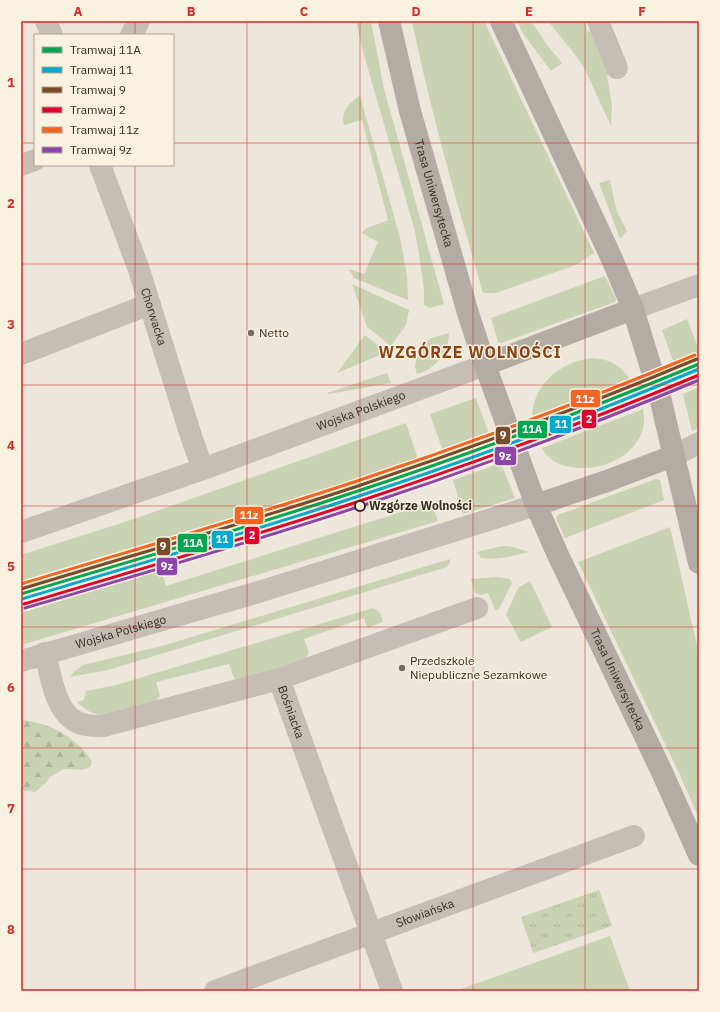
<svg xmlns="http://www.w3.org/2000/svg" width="720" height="1012" viewBox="0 0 720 1012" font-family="'IBM Plex Sans',sans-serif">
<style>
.grass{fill:#c9d2b3}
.forest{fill:url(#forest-firs)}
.park{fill:url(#park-tufts)}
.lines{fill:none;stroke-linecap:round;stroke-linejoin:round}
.minor{stroke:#c4beb4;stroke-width:22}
.major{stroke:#b3aca4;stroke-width:22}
.tram-1-casing{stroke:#faf2e0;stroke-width:6}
.tram-2-casing{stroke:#faf2e0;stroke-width:6}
.tram-3-casing{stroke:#faf2e0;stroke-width:6}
.tram-4-casing{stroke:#faf2e0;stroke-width:6}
.tram-5-casing{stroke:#faf2e0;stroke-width:6}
.tram-6-casing{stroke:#faf2e0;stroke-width:6}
.tram-1{stroke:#00a651;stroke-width:3}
.tram-2{stroke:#00a9ce;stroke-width:3}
.tram-3{stroke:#7a4b2a;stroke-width:3}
.tram-4{stroke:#e4002b;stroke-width:3}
.tram-5{stroke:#f26522;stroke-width:3}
.tram-6{stroke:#8e44ad;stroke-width:3}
.grid{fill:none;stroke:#d62828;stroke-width:1;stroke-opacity:0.55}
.poi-dot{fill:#746c64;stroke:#faf2e0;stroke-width:1.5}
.stop-dot{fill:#faf2e0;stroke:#342b24;stroke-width:2}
.labels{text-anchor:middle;stroke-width:3;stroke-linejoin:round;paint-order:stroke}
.street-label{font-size:12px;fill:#342b24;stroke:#faf2e0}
.poi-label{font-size:12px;fill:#342b24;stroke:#faf2e0;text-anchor:start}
.stop-label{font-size:12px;font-weight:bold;fill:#342b24;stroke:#faf2e0;text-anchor:start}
.district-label{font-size:16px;font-weight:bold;letter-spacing:1px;fill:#8a4216;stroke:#faf2e0}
.line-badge{stroke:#faf2e0;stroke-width:1.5}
.badge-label{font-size:11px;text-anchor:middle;font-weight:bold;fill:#fff}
.neatline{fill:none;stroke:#d62828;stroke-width:1.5}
.grid-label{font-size:13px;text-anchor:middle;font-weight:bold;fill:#d62828}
</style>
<defs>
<pattern id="forest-firs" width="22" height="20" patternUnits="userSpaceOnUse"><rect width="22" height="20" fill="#c9d2b3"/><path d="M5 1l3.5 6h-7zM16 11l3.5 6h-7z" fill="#adb49a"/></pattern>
<pattern id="park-tufts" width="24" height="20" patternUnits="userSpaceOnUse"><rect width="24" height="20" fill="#c9d2b3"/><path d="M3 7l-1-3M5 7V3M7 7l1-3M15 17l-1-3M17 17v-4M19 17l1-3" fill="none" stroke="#adb49a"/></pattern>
</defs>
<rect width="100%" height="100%" fill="#ece6db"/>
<path class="grass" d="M356,21h15l13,68 60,215 -14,4 -6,-3v-16l-4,-28 -5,-30 -51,-176z
M412,21h72l110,232 -18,12 -80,28h-13c-26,-90 -52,-180 -71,-272z
M517,21h14l16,24 15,18 -11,8 -27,-36z
M548,21h37l2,10 11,3 12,37 -3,5 5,29 -1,21 -24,-52 -7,-13z
M360,96l40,141 7,39 1,24 -54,-22 -5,-9 15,5 14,-32 -16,-9 3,-4 23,-9 -26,-100 -18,5c-4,-12 5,-23 16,-29z
M610,180l7,32 10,19 -7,8 -21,-56z
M605,276l11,23 -1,3 -114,41 -3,-1 -7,-24z
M352,284l57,26 -3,15 -15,21 -24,-19z
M687,319l12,31v9l-23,10 -14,-39z
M449,333c0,19 -13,36 -32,41l-2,-7 1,-7 13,-21z
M365,335l22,17 -50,21z
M592,358c21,1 32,10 42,28l-101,41c-6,-37 24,-65 59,-69z
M387,373l4,10 -62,11 -2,-1z
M699,387v40l-7,4 -9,-37z
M476,398l15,42 -46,17 -15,-43z
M643,409c8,38 -31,61 -65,59 -10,-1 -21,-3 -28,-10 -4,-2 -6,-7 -8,-10z
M406,423l14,42 -81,26 -318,96v-32l116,-37z
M501,463l14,35 -52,16 -10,-34z
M656,479l4,1 4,20 -99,38 -9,-20 2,-3z
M426,507c8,2 10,6 12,14l-417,124v-32l140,-43 5,16 245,-77z
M670,527l29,127v164l-20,-45 -101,-211z
M502,546h7l20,6c-16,4 -32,8 -48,6l-4,-6z
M450,559v4l-3,4 -339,103 -38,7 5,-6 8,-6 79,-19z
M497,577l13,2 2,4 -13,26 -4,1 -7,-17 -7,2 -6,-2 -4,-14z
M530,581l22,46 -31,15 -15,-27 12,-27z
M373,608l7,5 3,9 -16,6 -3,-10 -60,21 5,14 -4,6 -66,21 -5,-2 -5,-14 -73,18 4,14 -5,6c-13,3 -44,14 -56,13 -9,-1 -16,-8 -22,-13l7,-2 2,-9 30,-6z
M610,936l20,55h-168l-1,-2z"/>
<path class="forest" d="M21,720c8,0 29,6 36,10 13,7 28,19 35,31l-2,6 -8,3 -18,-1 -14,8 -4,6 -11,9 -14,-2z"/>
<path class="park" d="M599,890l13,36 -79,27 -12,-36z"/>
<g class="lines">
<g class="minor">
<path d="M46,21l6,14"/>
<path d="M598,21l19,47"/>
<path d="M131,35l8,-14"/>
<path d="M21,165l14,-5"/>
<path id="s1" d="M100,165l38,102 54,172 11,30"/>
<path d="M633,309l66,-24"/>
<path d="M21,354l129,-50"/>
<path d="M673,456l26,-13"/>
<path id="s2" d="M21,532l182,-63 282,-104"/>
<path d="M45,653c5,20 10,57 30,68 9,5 18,5 28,5l176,-47 198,-71"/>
<path id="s3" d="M21,661l241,-70 274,-86"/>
<path id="s4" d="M279,679l113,312"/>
<path id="s5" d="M215,991l419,-155"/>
</g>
<g class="major">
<path id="s6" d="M389,21l21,90 58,202 17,52 32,88 19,52 22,50 103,215 38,85"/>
<path d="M501,21l111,238 21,50 27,88 39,166"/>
<path d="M485,365l148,-56"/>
<path d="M536,505l71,-24 66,-25"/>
</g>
<g class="tram-1-casing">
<path id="tram-1" d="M21,594c113,-34 226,-66 337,-103 116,-38 229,-81 341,-127"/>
</g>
<g class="tram-2-casing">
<path id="tram-2" d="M22,599c113,-34 226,-66 337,-103 115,-37 228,-80 340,-127"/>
</g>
<g class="tram-3-casing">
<path id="tram-3" d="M21,589c112,-34 225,-66 337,-103 114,-38 227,-80 339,-127"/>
</g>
<g class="tram-4-casing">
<path id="tram-4" d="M24,604c113,-34 227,-67 339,-104 114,-38 226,-79 336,-125"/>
</g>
<g class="tram-5-casing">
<path id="tram-5" d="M21,584c112,-34 225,-66 336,-103 114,-38 227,-80 338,-126"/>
</g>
<g class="tram-6-casing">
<path id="tram-6" d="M25,608c113,-33 227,-66 339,-103 113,-37 225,-79 335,-125"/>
</g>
<use href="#tram-1" class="tram-1"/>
<use href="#tram-2" class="tram-2"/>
<use href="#tram-3" class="tram-3"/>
<use href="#tram-4" class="tram-4"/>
<use href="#tram-5" class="tram-5"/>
<use href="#tram-6" class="tram-6"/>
</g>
<path class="grid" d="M135,21v14M247,21v970M360,21v970M473,21v970M585,21v970M21,143h14M173,143h526M135,165v826M21,264h678M21,385h678M21,506h678M21,627h678M21,748h678M21,869h678"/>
<g class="poi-dot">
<circle cx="251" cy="333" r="4"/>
<circle cx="402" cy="668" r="4"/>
</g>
<circle class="stop-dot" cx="360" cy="506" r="5"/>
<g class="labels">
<g class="street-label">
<text dy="4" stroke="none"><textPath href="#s6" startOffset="178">Trasa Uniwersytecka</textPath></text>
<text dy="4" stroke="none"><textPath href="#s1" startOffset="161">Chorwacka</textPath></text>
<text dy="4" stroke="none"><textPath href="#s2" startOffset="361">Wojska Polskiego</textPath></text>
<text dy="4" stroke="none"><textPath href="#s3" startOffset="104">Wojska Polskiego</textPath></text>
<text dy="4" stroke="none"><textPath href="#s6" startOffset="699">Trasa Uniwersytecka</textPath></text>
<text dy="4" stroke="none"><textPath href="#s4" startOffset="35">Bośniacka</textPath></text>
<text dy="4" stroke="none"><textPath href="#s5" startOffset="224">Słowiańska</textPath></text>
</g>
<g class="poi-label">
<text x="259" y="337">Netto</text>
<text x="410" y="665">Przedszkole<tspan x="410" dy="14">Niepubliczne Sezamkowe</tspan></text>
</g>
<g class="stop-label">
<text x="369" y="510">Wzgórze Wolności</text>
</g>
<g class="district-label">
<text x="470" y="358">WZGÓRZE WOLNOŚCI</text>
</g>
</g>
<g class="line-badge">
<rect x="570" y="389" width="31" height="19" rx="4" fill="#f26522"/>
<rect x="581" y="409" width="16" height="20" rx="4" fill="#e4002b"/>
<rect x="549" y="415" width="23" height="19" rx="4" fill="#00a9ce"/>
<rect x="517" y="420" width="31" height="19" rx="4" fill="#00a651"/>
<rect x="495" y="426" width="16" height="19" rx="4" fill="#7a4b2a"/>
<rect x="494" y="446" width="23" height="20" rx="4" fill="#8e44ad"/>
<rect x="234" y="506" width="30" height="19" rx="4" fill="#f26522"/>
<rect x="244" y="526" width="16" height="19" rx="4" fill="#e4002b"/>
<rect x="211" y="530" width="23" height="19" rx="4" fill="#00a9ce"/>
<rect x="177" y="533" width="31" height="20" rx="4" fill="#00a651"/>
<rect x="156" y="537" width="15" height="19" rx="4" fill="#7a4b2a"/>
<rect x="156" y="557" width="22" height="19" rx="4" fill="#8e44ad"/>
</g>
<g class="badge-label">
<text x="585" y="403">11z</text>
<text x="589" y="423">2</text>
<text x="561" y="428">11</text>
<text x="532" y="433">11A</text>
<text x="503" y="439">9</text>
<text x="505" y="460">9z</text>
<text x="249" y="519">11z</text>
<text x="252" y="539">2</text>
<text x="222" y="543">11</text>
<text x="193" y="547">11A</text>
<text x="163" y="550">9</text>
<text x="167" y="570">9z</text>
</g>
<rect width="720" height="1012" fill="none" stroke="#faf2e0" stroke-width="44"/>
<rect x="34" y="34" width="140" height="132" fill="#faf2e0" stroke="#aba295"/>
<rect x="42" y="47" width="20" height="6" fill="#00a651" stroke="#aba295"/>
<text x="70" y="54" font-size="12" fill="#342b24">Tramwaj 11A</text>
<rect x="42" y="67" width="20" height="6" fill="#00a9ce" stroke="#aba295"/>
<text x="70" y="74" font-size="12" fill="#342b24">Tramwaj 11</text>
<rect x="42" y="87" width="20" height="6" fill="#7a4b2a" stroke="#aba295"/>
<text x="70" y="94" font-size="12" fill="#342b24">Tramwaj 9</text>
<rect x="42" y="107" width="20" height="6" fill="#e4002b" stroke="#aba295"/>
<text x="70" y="114" font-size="12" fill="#342b24">Tramwaj 2</text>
<rect x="42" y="127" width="20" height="6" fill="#f26522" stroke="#aba295"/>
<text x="70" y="134" font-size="12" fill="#342b24">Tramwaj 11z</text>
<rect x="42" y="147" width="20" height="6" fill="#8e44ad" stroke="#aba295"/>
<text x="70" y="154" font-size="12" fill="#342b24">Tramwaj 9z</text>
<rect x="22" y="22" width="676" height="968" class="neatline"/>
<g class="grid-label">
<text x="78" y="16">A</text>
<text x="191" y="16">B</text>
<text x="304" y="16">C</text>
<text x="416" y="16">D</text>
<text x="529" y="16">E</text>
<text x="642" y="16">F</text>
<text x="11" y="87">1</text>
<text x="11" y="208">2</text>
<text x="11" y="329">3</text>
<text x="11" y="450">4</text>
<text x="11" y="571">5</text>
<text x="11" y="692">6</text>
<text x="11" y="813">7</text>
<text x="11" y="934">8</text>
</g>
</svg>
